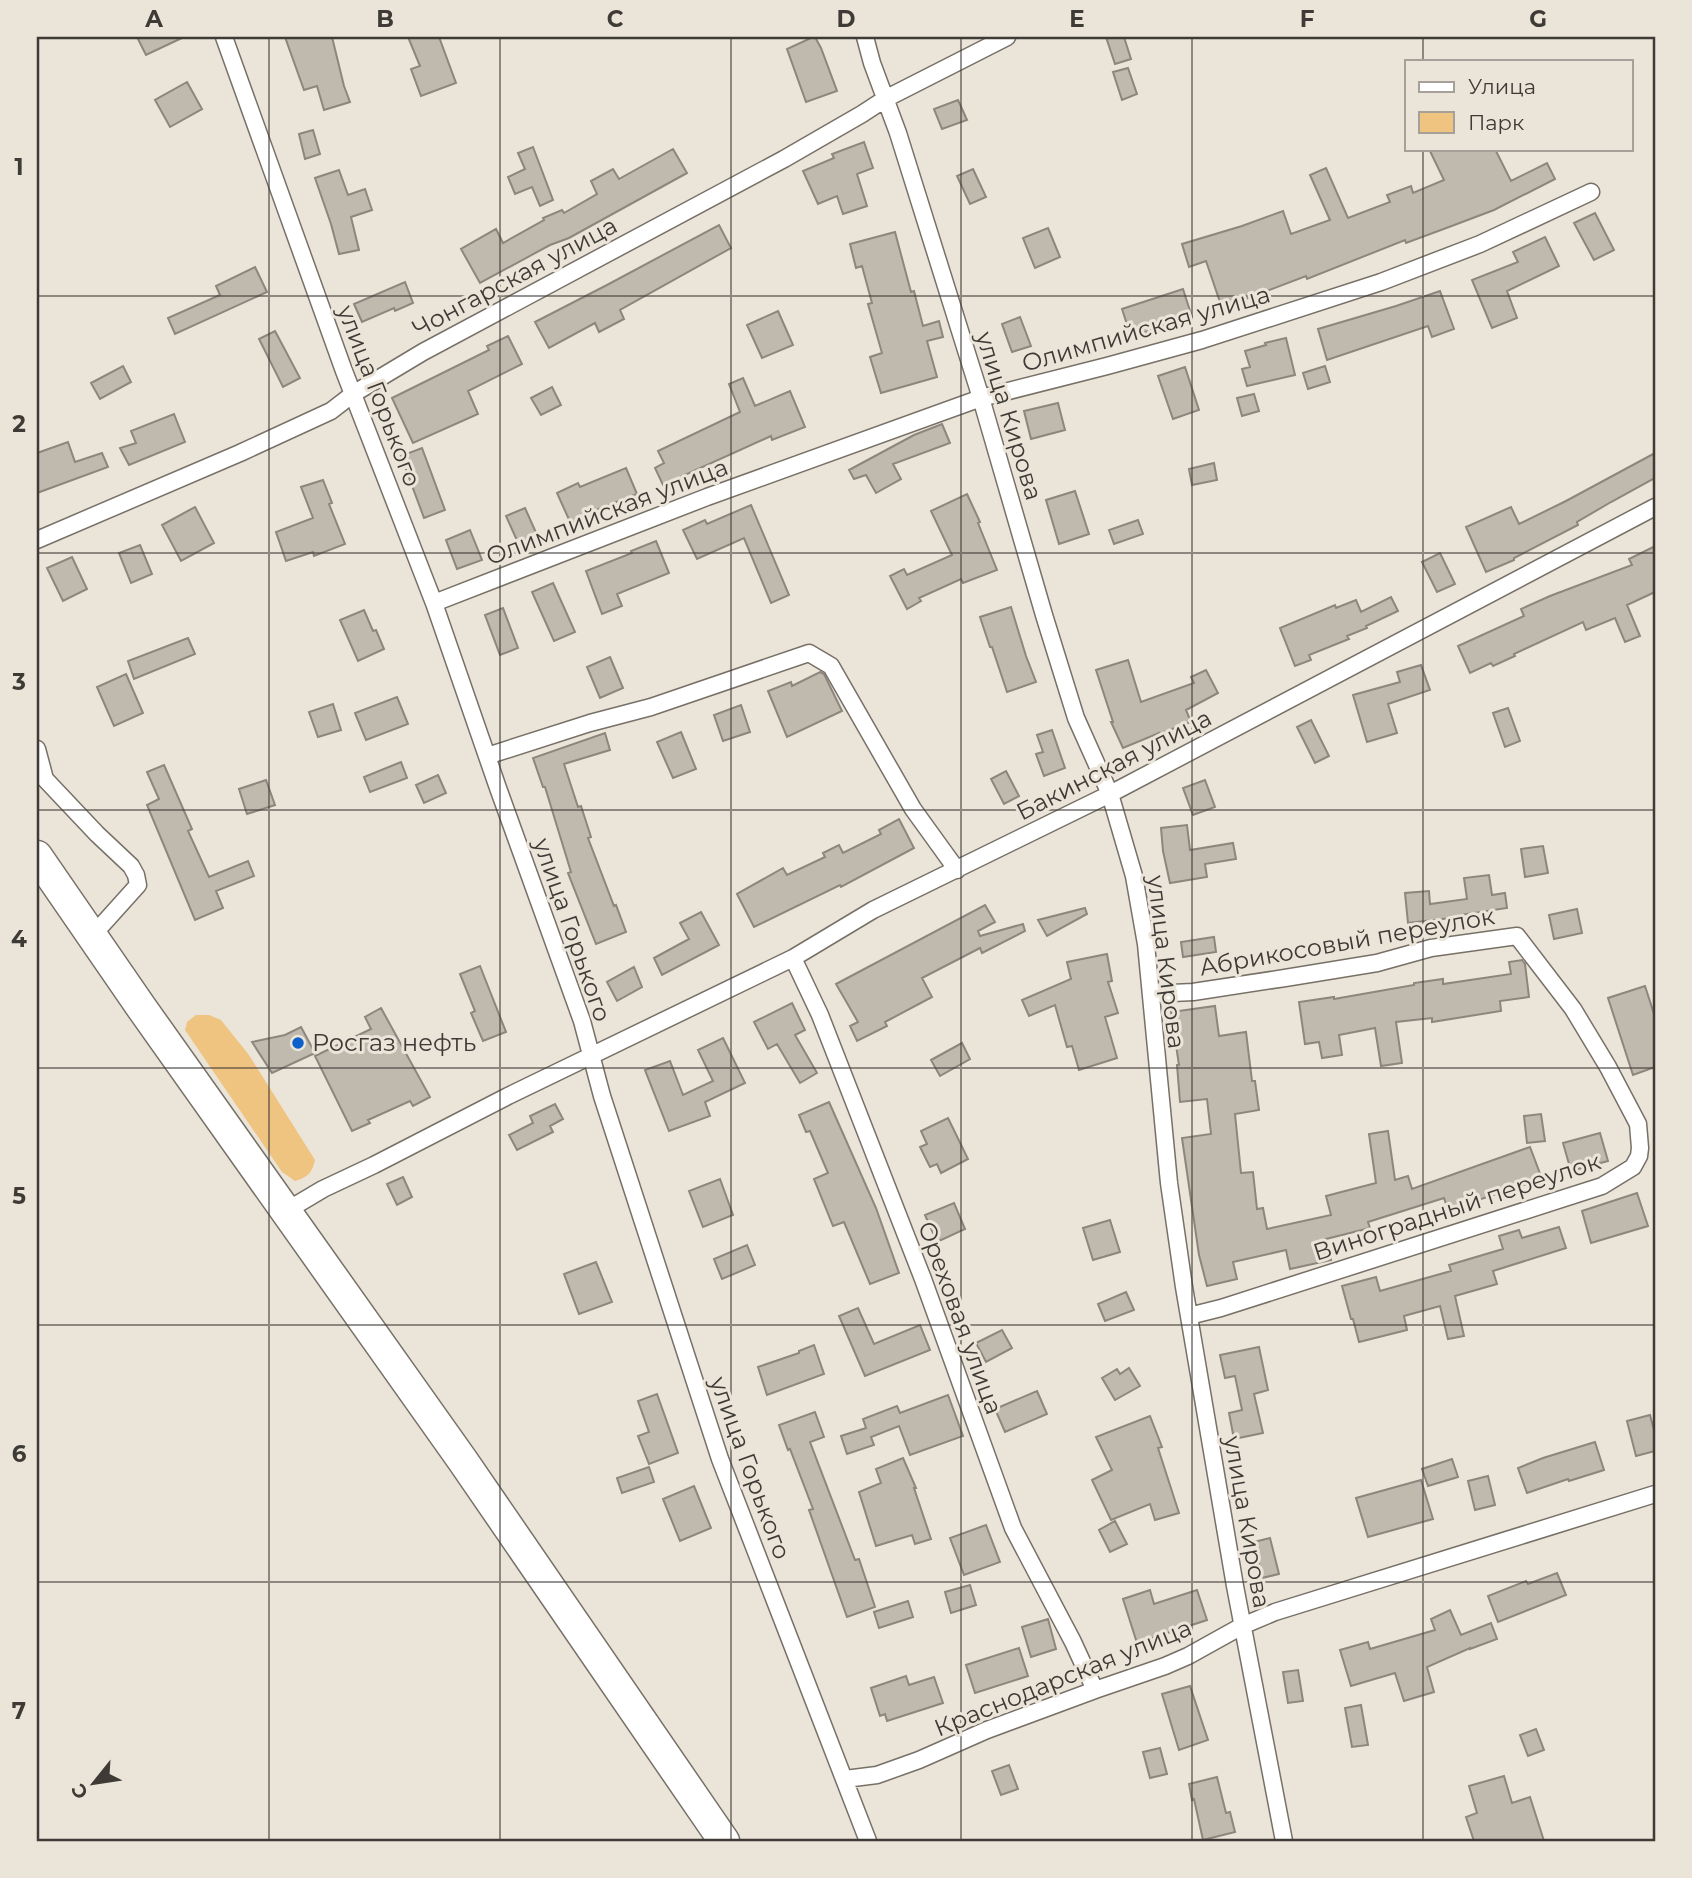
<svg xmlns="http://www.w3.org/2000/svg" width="1692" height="1878" viewBox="0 0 1692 1878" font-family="Montserrat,sans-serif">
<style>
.green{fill:#efc481}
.building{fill:#c0b9ae;stroke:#8d867c;stroke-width:2}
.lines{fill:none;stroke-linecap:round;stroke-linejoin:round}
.street-casing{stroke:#777067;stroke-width:19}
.highway-casing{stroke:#777067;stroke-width:33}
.street{stroke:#fff;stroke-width:16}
.highway{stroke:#fff;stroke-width:30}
.grid{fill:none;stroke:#3e3b37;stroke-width:2;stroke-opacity:0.55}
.poi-dot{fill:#0e60ca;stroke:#ebe4d8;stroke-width:2.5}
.labels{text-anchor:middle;stroke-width:6;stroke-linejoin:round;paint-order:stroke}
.street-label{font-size:24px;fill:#3e3b37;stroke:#ebe4d8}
.poi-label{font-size:24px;fill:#3e3b37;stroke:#ebe4d8;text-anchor:start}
.neatline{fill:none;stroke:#3e3b37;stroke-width:2.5}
.grid-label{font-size:23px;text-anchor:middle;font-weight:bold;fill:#3e3b37}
</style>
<rect width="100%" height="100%" fill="#ebe4d8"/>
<path class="green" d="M196,1015h13l12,5 28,35 66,105c-3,13 -7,17 -20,21l-13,-9 -97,-142 2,-8z"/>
<path class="building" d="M137,37h47l-38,18z
M285,37h47l12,49 6,16 -26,8 -7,-24 -13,4z
M408,37h31l17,46 -35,13 -10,-27 9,-3z
M813,37h2l6,11 16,43 -31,11 -19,-53z
M1106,37h18l7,22 -16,5z
M1128,68l9,26 -15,6 -9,-28z
M187,82l15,27 -32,18 -15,-27z
M958,100l9,20 -25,9 -8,-20z
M313,130l7,24 -15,5 -6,-25z
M864,142l9,26 -16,6 10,32 -24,8 -6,-18 -19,8 -15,-33 31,-13 -2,-4z
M533,147l20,53 -13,6 -8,-19 -17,7 -7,-17 17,-8 -7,-16z
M673,149l14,24 -118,65 -19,7 -70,38 -19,-34 35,-20 7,14 41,-23 -1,-2 19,-8 2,3 33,-19 -6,-13 22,-12 6,10z
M1429,149h66l16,32 36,-18 8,16 -61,31 -45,17 -43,16 -1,-3 -98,39 -1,-3 -84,32 -16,-47 -17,6 -7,-23 60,-18 41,-15 8,23 39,-14 -20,-45 16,-7 22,50 42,-16 -3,-7 24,-9 2,7 31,-13z
M973,169l13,28 -16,7 -13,-28z
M339,170l9,25 17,-6 7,21 -21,7 8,33 -20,4 -8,-30 -16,-46z
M1595,213l19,37 -20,10 -20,-37z
M719,225l12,23 -111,62 4,9 -25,13 -4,-9 -46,25 -14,-26 72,-37z
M1048,228l12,29 -25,11 -12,-30z
M895,232l16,60 3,-1 9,35 16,-5 4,16 -16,4 10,36 -56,16 -11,-36 12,-4 -14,-49 4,-1 -10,-37 -6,2 -6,-24z
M1545,237l14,29 -52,25 10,27 -25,10 -20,-48 46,-18 -5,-10z
M255,267l12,25 -92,42 -7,-16 52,-23 -4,-9z
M405,282l8,21 -18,8 -1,-3 -32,14 -8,-18z
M1183,289l9,28 -61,20 -9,-28z
M1440,291l14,38 -22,8 -4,-11 -101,34 -9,-31 78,-23z
M778,311l15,34 -31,13 -15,-33z
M1020,317l11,29 -19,6 -10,-28z
M275,331l25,47 -17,9 -24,-48z
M508,336l14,28 -54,27 10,23 -65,29 -21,-45 97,-48 -2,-4z
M1286,338l9,37 -48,11 -5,-17 8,-2 -5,-16 21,-6 -1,-2z
M123,366l8,16 -31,17 -9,-16z
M1325,366l5,16 -22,7 -5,-16z
M1185,367l14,43 -26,9 -15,-43z
M743,378l12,28 35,-15 15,36 -33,13 -1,-4 -108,49 -8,-17 9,-5 -6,-12 82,-39 -11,-28z
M552,387l9,18 -20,10 -10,-17z
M1254,394l5,17 -17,5 -5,-18z
M1058,403l7,27 -34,9 -7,-28z
M174,414l11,28 -56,23 -9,-17 16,-5 -5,-12z
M942,424l8,19 -57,21 8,15 -25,14 -10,-18 -12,4 -5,-9 65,-35z
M68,442l7,20 27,-9 6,14 -71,26v-40z
M422,448l23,62 -21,8 -23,-62z
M1655,453v25l-44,24 -34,20 1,3 -64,33v2l-28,12 -20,-45 45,-20 8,17 47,-23z
M1214,463l3,17 -25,5 -3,-16z
M626,468l11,26 -46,18 1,2 -21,10 -14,-31 21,-10 2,4z
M323,480l9,23 -3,1 16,40 -31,12 -1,-4 -27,9 -10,-29 37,-14 -12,-31z
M1075,491l14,43 -30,10 -13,-44z
M967,494l13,28 -2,1 19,47 -34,13 -2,-4 -42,19 2,3 -14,8 -17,-33 14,-7 3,6 45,-20 -21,-44z
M751,505l38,90 -18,8 -27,-65 -47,21 -14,-29 22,-10 2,4z
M195,507l19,36 -33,18 -19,-36z
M525,508l13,29 -19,8 -13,-29z
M1138,520l5,14 -29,10 -5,-14z
M470,530l12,30 -25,9 -11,-29z
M656,541l13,32 -52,21 5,12 -20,8 -16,-43 46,-18 -1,-2z
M140,545l12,29 -21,9 -12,-30z
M1655,546v46l-28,13 13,31 -15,6 -10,-24 -29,12 -3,-8 -69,32 1,2 -22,10 -2,-3 -21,10 -12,-27 66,-30 -3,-7 29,-13 82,-31 -3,-6z
M1440,553l15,31 -18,8 -15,-30z
M72,557l15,32 -24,12 -16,-33z
M553,583l22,49 -21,9 -22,-49z
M1391,597l7,14 -32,15 1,2 -20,8 2,3 -40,16 2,5 -16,6 -15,-38 55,-23 1,3 20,-8 5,12z
M1011,607l15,49 10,26 -29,10 -15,-45h-2l-10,-30z
M503,608l15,40 -18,7 -15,-40z
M364,610l9,21 3,-1 8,19 -26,12 -18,-41z
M188,638l7,16 -61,25 -6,-18z
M610,657l13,31 -23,10 -13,-31z
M1128,660l13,42 53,-19 -3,-6 15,-7 12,23 -32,17 5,12 -32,12v-1l-36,15 -12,-26h2l-17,-52z
M1421,665l9,25 -42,14 9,29 -30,9 -14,-47 47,-13 -3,-10z
M820,672l4,2 18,37 -55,26 -19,-46 23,-9 1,4z
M126,674l17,39 -29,13 -17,-39z
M397,697l11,27 -42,16 -11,-27z
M333,704l8,26 -23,7 -9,-25z
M741,705l9,27 -27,9 -9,-26z
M1508,708l12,33 -15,6 -12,-34z
M1311,720l18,36 -14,7 -18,-36z
M1052,730l13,38 -21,8 -8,-22 7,-2 -6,-17z
M681,732l15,37 -23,9 -16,-36z
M605,733l5,17 -46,14 14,43 3,-1 10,31 -3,1 26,68 2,-1 10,27 -30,12 -28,-71 3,-1 -26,-85h-2l-10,-29z
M401,762l6,16 -37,14 -6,-15z
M164,765l28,64 -4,2 21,46 39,-16 6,15 -38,15 7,17 -28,12 -48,-115 12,-6 -12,-27z
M1006,771l13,25 -15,8 -13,-25z
M438,775l8,18 -22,10 -8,-18z
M266,780l9,25 -28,9 -8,-25z
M1205,780l10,27 -22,8 -10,-27z
M899,819l15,29 -73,39 -1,-2 -86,42 -17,-33 46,-26 4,7 38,-18 -2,-4 16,-8 4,8 38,-19 -2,-4z
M1187,825l3,25 43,-7 3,16 -31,5 2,13 -37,6 -7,-32 -2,-23z
M1543,846l5,27 -23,4 -4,-28z
M1489,875l3,20 13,-2 2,15 -47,7v2l-52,6 -3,-30 24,-2 1,13 37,-5 -3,-21z
M985,905l10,17 -17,9 2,5 43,-12 2,7 -43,22 -2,-5 -58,30 10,19 -47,25 2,4 -30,15 -7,-15 8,-4 -22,-38z
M1085,908l2,6 -40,22 -9,-16z
M1577,909l5,24 -28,6 -5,-24z
M701,912l18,33 -57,30 -8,-17 35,-19 -9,-16z
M1214,937l2,15 -33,5 -2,-15z
M1107,954l5,27 -4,1 10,31 -13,4 12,41 -38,12 -7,-24 -5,1 -12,-42 -26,11 -7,-16 49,-21 -4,-17z
M1522,960l3,4 4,33 -29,4 1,10 -69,11v-4l-36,4 6,41 -21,3 -6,-38 -36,7 3,20 -20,3 -3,-16 -14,2 -6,-42 35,-5v2l80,-14v-2l29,-4v5l68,-10 -2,-12z
M480,966l26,66 -23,9 -12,-28 4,-2 -15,-37z
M634,967l8,20 -25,14 -10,-19z
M1645,986l10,31v50l-22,8 -25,-77z
M792,1003l13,27 -10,5 22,38 -17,10 -23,-39 -9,5 -14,-27z
M1215,1006l4,30 27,-4 6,49h3l4,29 -24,4 6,59 12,-1 4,37 6,-1 4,21 64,-14 -5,-19 50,-13 -7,-49 19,-3 7,49 13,-4 4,13 118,-42 12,32 -94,31 -4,-12 -76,24 2,6 -44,11 5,21 -41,9 -4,-19 -53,12 4,17 -30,7 -8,-31 -17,-117 29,-4 -4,-35 -27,3 -3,-37h2l-8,-53z
M381,1008l49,89 -17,9 -3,-5 -42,19 2,3 -18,8 -37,-75 56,-27 -6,-12z
M301,1027l14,26 -43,20 -20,-31 33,-7z
M723,1038l22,45 -40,19 5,14 -41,15 -24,-61 25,-9 13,34 30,-14 -15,-31z
M962,1043l8,16 -30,17 -9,-16z
M829,1102l47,106 23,65 -29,11 -26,-62 -11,4 -19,-47 14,-6 -18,-42 -4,1 -7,-17z
M555,1104l8,15 -13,7 3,6 -36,18 -8,-15 24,-12 -3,-7z
M1541,1114l4,27 -18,2 -3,-27z
M948,1118l20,41 -27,14 -4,-9 -7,3 -10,-20 7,-3 -6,-13z
M1600,1133l8,28 -37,10 -8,-28z
M403,1177l9,20 -15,8 -10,-21z
M720,1179l13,36 -30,12 -14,-36z
M1637,1193l11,33 -57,17 -9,-32z
M954,1203l11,26 -28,13 -12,-27z
M1110,1220l10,32 -27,8 -10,-32z
M1559,1227l7,21 -73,23 4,13 -42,12 9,40 -16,3 -8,-33 -36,10 3,14 -48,12 -6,-23h-2l-9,-33 34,-9 4,14 71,-20 -2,-6 54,-16 -4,-13 20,-6 3,8z
M747,1245l8,20 -33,14 -8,-20z
M596,1262l16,40 -33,12 -15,-40z
M1126,1292l8,18 -29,11 -7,-17z
M858,1308l16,36 46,-19 10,25 -65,26 -26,-60z
M1002,1330l10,18 -26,14 -10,-19z
M814,1345l10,29 -57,21 -9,-28 41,-14v-2z
M1259,1347l9,43 -14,4 9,39 -29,6 -5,-26 13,-3 -7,-34 -10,2 -5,-23z
M1129,1368l11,18 -25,14 -13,-22 15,-9 3,5z
M1037,1391l10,23 -42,18 -10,-23z
M657,1394l21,59 -29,11 -11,-28 11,-4 -11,-31z
M948,1395l15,41 -53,19 -11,-29 -28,11 3,8 -27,9 -6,-18 25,-8 -3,-9 34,-13 3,7z
M815,1412l9,25 -14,5 45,118 4,-1 16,48 -28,10 -38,-107 4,-1 -23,-60 -2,1 -9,-25z
M1650,1415l5,19v17l-19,5 -9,-35z
M1150,1416l12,31 -4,1 21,65 -24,7 -5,-16 -39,16 -19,-40 20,-10 -16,-33z
M1595,1442l9,28 -35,11 -1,-2 -41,14 -9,-25 25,-10z
M903,1458l13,30h-2l17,51 -16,5 -3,-9 -36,11 -17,-54 22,-9 -5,-14z
M1452,1459l6,18 -30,9 -6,-17z
M649,1467l5,15 -32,11 -5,-15z
M1488,1476l7,29 -20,5 -7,-29z
M1421,1480l12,39 -65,18 -12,-39z
M694,1486l17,42 -31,13 -17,-42z
M1115,1521l12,23 -17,8 -11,-22z
M986,1525l14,37 -36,13 -14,-37z
M1270,1538l9,36 -17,4 -8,-36z
M1557,1573l9,22 -68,27 -10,-26 38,-15 2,3z
M970,1585l6,20 -25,8 -6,-21z
M1150,1590l4,14 43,-14 10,30 -70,23 -14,-44z
M908,1601l5,16 -34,11 -5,-16z
M1450,1610l11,25 30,-12 6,16 -27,10v-1l-43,19 7,25 -30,9 -9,-28 -44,13 -11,-36 28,-8 2,7 65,-19 -4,-11z
M1048,1619l8,30 -25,8 -9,-30z
M1019,1648l9,28 -53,17 -9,-28z
M1298,1670l5,31 -15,2 -5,-31z
M906,1676l3,9 25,-8 9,26 -56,18 -2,-7 -5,2 -9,-28z
M1190,1686l18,54 -29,10 -17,-56z
M1361,1705l7,40 -16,2 -7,-39z
M1536,1729l8,21 -16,6 -8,-21z
M1160,1748l7,26 -17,4 -7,-26z
M1009,1765l9,24 -17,6 -9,-24z
M1504,1776l8,27 18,-6 14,44h-70l-8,-24 11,-4 -8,-27z
M1217,1777l9,36 4,-1 5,20 -32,8 -9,-41 -2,1 -3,-16z"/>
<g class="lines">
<g class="street-casing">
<path id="street" d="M224,37l120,334 90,232 64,185 84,233 20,75 118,363 148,382
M865,37l7,26 26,70 83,265 63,217 32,103 34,76 24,82 12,68 23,239 15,104 51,299 49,255
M37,540l203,-87 91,-42 22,-17 70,-42 361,-193 78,-45 23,-15 122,-62
M434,603l273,-106 274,-99 126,-32 95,-26 179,-58 99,-38 111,-52
M37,749l8,30 52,55 34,32 5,9 2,10 -45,50
M487,756l103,-33 61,-16 158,-54 22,13 82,143 44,61
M793,958l27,57 103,264 90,249 60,114 22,48
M1151,994l42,-2 92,-14 92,-15 54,-15 86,-12 56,73 35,58 30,57 2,24 -1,8 -6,11 -31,19 -381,122 -32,8
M286,1211l37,-22 51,-24 134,-69 285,-138 80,-48 237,-116 545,-287
M845,1779l32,-4 42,-15 68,-30 108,-40 70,-24 23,-10 54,-30 33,-14 380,-118"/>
</g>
<g class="highway-casing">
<path id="highway" d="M37,856l104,151 322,454 261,380"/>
</g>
<use href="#street" class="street"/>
<use href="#highway" class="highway"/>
</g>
<path class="grid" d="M269,37v1804M500,37v1804M731,37v1804M961,37v1804M1192,37v1804M1423,37v24M1423,149v1692M37,296h1618M37,553h1618M37,810h1618M37,1068h1618M37,1325h1618M37,1582h1618"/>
<circle class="poi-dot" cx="298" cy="1043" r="7"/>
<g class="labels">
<g class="street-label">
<text transform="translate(515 277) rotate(-28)" y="8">Чонгарская улица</text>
<text transform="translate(1146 329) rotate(-16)" y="8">Олимпийская улица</text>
<text transform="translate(379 396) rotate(69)" y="8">улица Горького</text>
<text transform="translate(1009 416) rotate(73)" y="8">улица Кирова</text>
<text transform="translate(607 512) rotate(-21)" y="8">Олимпийская улица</text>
<text transform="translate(1114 765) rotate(-27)" y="8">Бакинская улица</text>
<text transform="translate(572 930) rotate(71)" y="8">улица Горького</text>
<text transform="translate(1347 942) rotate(-10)" y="8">Абрикосовый переулок</text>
<text transform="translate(1166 962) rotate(83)" y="8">улица Кирова</text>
<text transform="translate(1457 1207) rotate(-18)" y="8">Виноградный переулок</text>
<text transform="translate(960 1318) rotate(70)" y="8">Ореховая улица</text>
<text transform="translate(750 1468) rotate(70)" y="8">улица Горького</text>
<text transform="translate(1247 1522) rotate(80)" y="8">улица Кирова</text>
<text transform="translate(1063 1678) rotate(-22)" y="8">Краснодарская улица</text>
</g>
<g class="poi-label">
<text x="312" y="1051">Росгаз нефть</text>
</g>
</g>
<rect width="1692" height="1878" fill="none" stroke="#ebe4d8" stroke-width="77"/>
<rect x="1405" y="60" width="228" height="91" fill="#ebe4d8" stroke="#a6a098" stroke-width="2"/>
<rect x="1419" y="82" width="35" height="10" fill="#ffffff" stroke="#a6a098" stroke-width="2"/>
<text x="1468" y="94" font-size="21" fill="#3e3b37">Улица</text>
<rect x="1419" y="112" width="35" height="21" fill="#efc481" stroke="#a6a098" stroke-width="2"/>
<text x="1468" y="130" font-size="21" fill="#3e3b37">Парк</text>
<g transform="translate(94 1783) rotate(240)" stroke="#ebe4d8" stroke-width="5" paint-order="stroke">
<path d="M0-5L12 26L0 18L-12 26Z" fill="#3e3b37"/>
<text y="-10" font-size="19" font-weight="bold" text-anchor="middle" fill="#3e3b37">С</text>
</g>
<rect x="38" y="38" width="1616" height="1802" class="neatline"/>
<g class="grid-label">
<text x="154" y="27">A</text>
<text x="385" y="27">B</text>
<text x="615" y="27">C</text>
<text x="846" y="27">D</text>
<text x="1077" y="27">E</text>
<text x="1307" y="27">F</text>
<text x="1538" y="27">G</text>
<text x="19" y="175">1</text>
<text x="19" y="432">2</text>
<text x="19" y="690">3</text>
<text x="19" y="947">4</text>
<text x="19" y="1204">5</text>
<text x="19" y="1462">6</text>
<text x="19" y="1719">7</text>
</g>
</svg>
